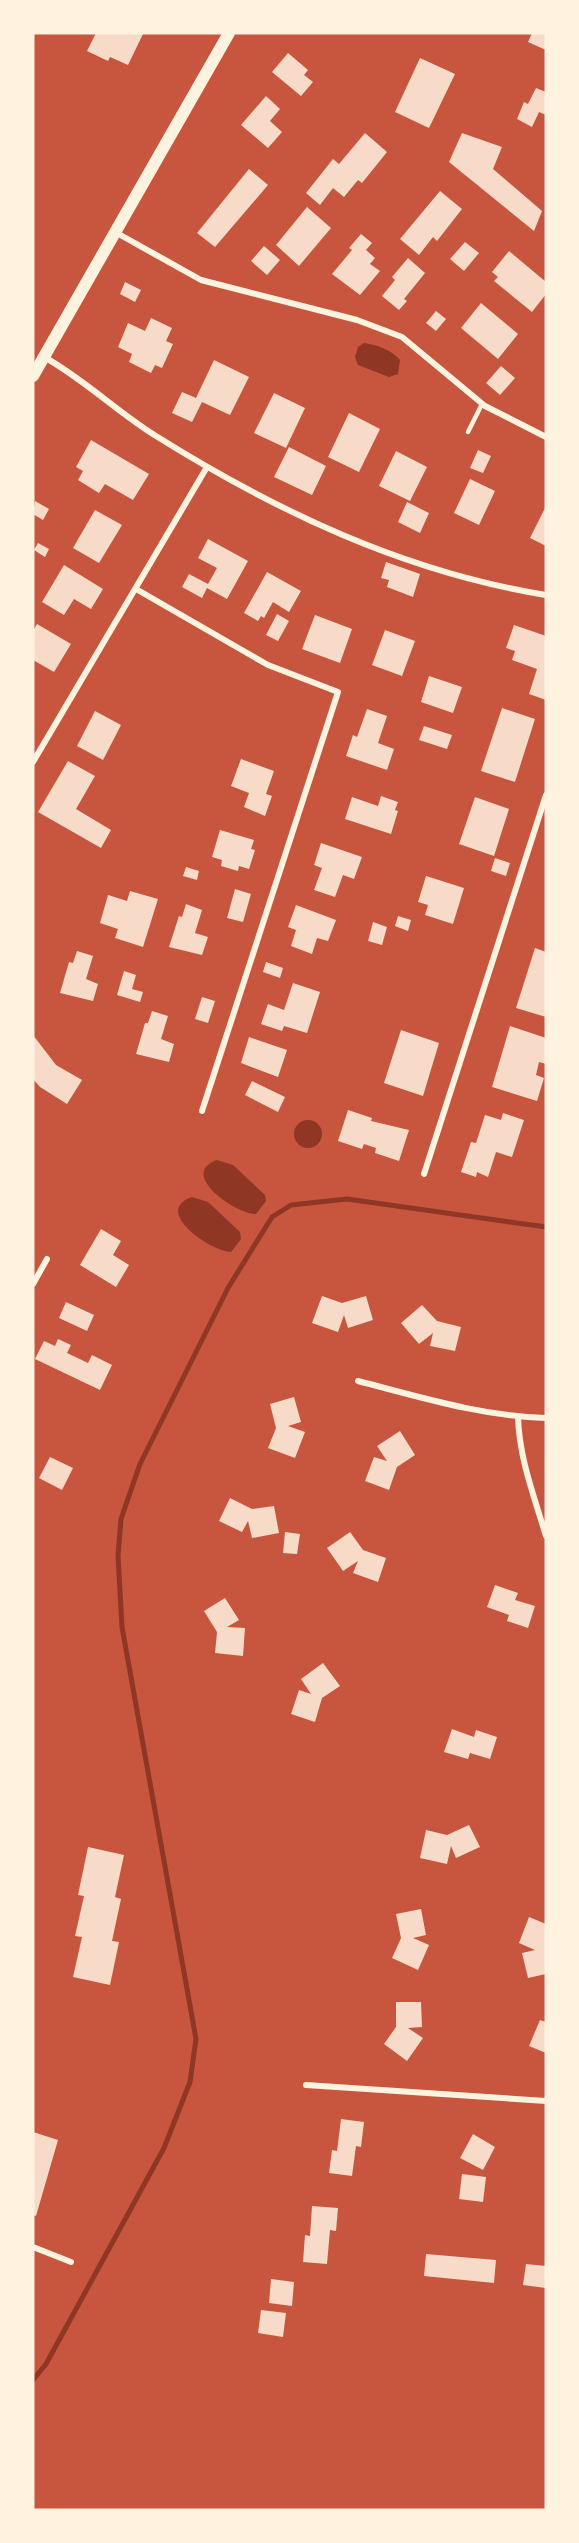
<svg xmlns="http://www.w3.org/2000/svg" width="579" height="2543" viewBox="0 0 579 2543" font-family="'Times New Roman',serif">
<style>
.water{fill:#8f3625}
.lines{fill:none;stroke-linecap:round;stroke-linejoin:round}
.stream{stroke:#8f3625;stroke-width:5}
.building{fill:#f7dbc8}
.service{stroke:#fff3e0;stroke-width:4.5}
.minor{stroke:#fff3e0;stroke-width:6}
.secondary{stroke:#fff3e0;stroke-width:12}
</style>
<rect width="100%" height="100%" fill="#c8553d"/>
<path class="water" d="M364,343c13,2 28,7 36,17l-2,14 -9,3 -31,-12 -3,-8 3,-10z
M294 1134a14 14 0 1 1 28 0a14 14 0 1 1-28 0Z
M217,1160l16,5 32,30 1,6 -10,13c-19,1 -79,-40 -39,-54z
M192,1197l16,5 32,30 1,7 -10,13c-19,0 -80,-41 -39,-55z"/>
<g class="lines">
<path class="stream" d="M33,2380l13,-16 118,-216 26,-66 6,-43 -74,-412 -4,-71 3,-37 19,-55 88,-176 44,-71 19,-12 56,-6 199,28"/>
</g>
<path class="building" d="M96,33h44l3,1 -15,31 -18,-8 -2,4 -21,-10z
M532,33h14v17l-18,-8z
M288,53l20,17 -4,5 9,7 -12,14 -29,-24z
M420,58l35,16 -26,54 -34,-16z
M536,88l10,4v23l-7,-3 -7,15 -15,-8 7,-17 4,2z
M266,96l14,13 -10,12 12,11 -14,16 -27,-23z
M365,133l22,19 -25,31 -4,-3 -14,17 -11,-9 -13,17 -14,-12 27,-34 6,5z
M462,133l40,14 -9,22 49,42 -8,20 -85,-69z
M249,169l19,16 -53,62 -18,-14z
M440,191l22,18 -25,32 -4,-4 -14,18 -19,-16z
M307,207l24,21 -32,38 -23,-21z
M361,234l11,9 -6,7 9,8 -5,6 10,7 -20,24 -28,-21 20,-24 -3,-2z
M465,242l14,11 -15,18 -14,-12z
M264,246l16,14 -13,15 -16,-14z
M509,251l37,31v12l-14,18 -38,-31 4,-4 -6,-5z
M408,258l17,15 -21,26 3,2 -8,9 -17,-14 13,-16 -3,-3z
M125,282l16,8 -6,12 -15,-8z
M481,303l37,31 -20,25 -37,-31z
M436,311l10,8 -10,12 -10,-8z
M151,318l21,10 -6,13 7,3 -11,24 -7,-3 -4,8 -22,-11 3,-8 -14,-7 10,-24 17,8z
M214,360l35,17 -19,38 -28,-13 -10,20 -20,-9 10,-21 14,6z
M501,366l14,12 -15,17 -14,-12z
M274,393l31,15 -19,40 -32,-15z
M349,413l31,16 -21,43 -31,-15z
M91,440l58,34 -16,26 -28,-16 -6,9 -21,-13 5,-9 -7,-4z
M289,447l37,19 -14,29 -38,-18z
M478,450l13,6 -8,17 -13,-5z
M396,451l31,16 -17,34 -31,-15z
M470,479l25,12 -16,34 -25,-12z
M35,501l14,8 -6,11 -10,-6z
M407,502l22,11 -9,20 -22,-11z
M546,506v40l-16,-8z
M95,510l27,15 -23,38 -26,-15z
M208,539l40,22 -21,38 -20,-11 -5,10 -20,-11 7,-13 19,10 9,-16 -19,-10z
M38,543l11,6 -4,8 -11,-7z
M386,562l34,12 -7,23 -26,-10 2,-7 -8,-2z
M64,565l39,24 -12,20 -17,-10 -10,16 -22,-13z
M267,572l34,19 -12,21 -16,-10 -9,16 -3,-2 -3,5 -14,-8z
M277,614l12,7 -11,20 -12,-6z
M315,615l37,14 -12,34 -38,-14z
M37,624l34,20 -17,28 -21,-12v-29z
M514,625l32,11v64l-17,-6 8,-25 -25,-9 3,-9 -9,-3z
M385,630l30,11 -13,35 -30,-11z
M429,676l33,11 -9,26 -32,-11z
M502,708l33,11 -20,63 -34,-11z
M367,709l20,7 -9,27 16,6 -7,21 -41,-14 7,-21 4,2z
M95,711l26,14 -18,35 -26,-14z
M424,726l28,9 -5,14 -28,-9z
M241,759l33,12 -8,23 6,2 -7,20 -21,-9 5,-14 -18,-7z
M68,761l27,15 -19,33 35,21 -10,18 -63,-36z
M381,796l17,6 -3,8 3,1 -7,23 -46,-15 7,-22 26,9z
M475,797l34,12 -15,47 -35,-12z
M220,830l34,10 -3,9 4,1 -6,19 -10,-3 -1,5 -17,-5 1,-6 -10,-3z
M321,843l41,14 -8,22 -11,-4 -8,22 -21,-7 8,-22 -8,-3z
M495,858l15,5 -4,13 -15,-5z
M186,867l13,4 -2,9 -14,-4z
M426,876l38,12 -11,36 -28,-9 3,-10 -10,-3z
M235,889l16,5 -8,28 -16,-4z
M130,891l28,8 -15,48 -28,-9 3,-9 -18,-6 8,-28 19,6z
M186,904l16,6 -7,23 13,4 -6,18 -33,-8 10,-31 3,1z
M296,905l40,15 -8,21 -11,-3 -5,16 -21,-8 5,-16 -8,-3z
M398,916l13,4 -3,11 -13,-5z
M373,922l14,5 -5,18 -14,-4z
M535,948l11,4v65l-30,-9z
M77,951l16,5 -7,23 12,5 -5,17 -33,-8 9,-31 4,1z
M266,962l17,6 -3,10 -17,-6z
M124,971l12,4 -4,14 11,3 -3,10 -23,-7z
M293,983l27,9 -13,41 -23,-7 -2,5 -21,-7 7,-20 16,6z
M202,997l13,4 -7,22 -13,-4z
M152,1011l16,5 -7,23 13,5 -5,18 -33,-8 9,-31h3z
M510,1026l36,12v26l-7,-2 -3,13 8,3 -7,23 -45,-14z
M401,1030l38,13 -16,53 -39,-13z
M33,1035l23,30 26,15 -15,24 -27,-17 -7,-8z
M249,1037l38,13 -9,27 -37,-14z
M252,1081l33,16 -7,15 -33,-17z
M348,1110l24,8 -1,3 38,9 -10,31 -24,-8 1,-5 -12,-4 -2,5 -24,-8z
M503,1113l21,7 -12,37 -16,-5 -8,25 -11,-5 -1,5 -15,-5 10,-30 5,1 9,-28 16,5z
M101,1229l20,12 -8,14 16,10 -13,22 -36,-22z
M322,1296l20,7 24,-7 7,24 -25,8 -4,-13 -6,17 -26,-9z
M66,1302l28,13 -7,16 -28,-13z
M422,1305l15,16 24,6 -6,24 -25,-5 3,-13 -14,11 -18,-21z
M58,1339l13,6 -4,8 21,10 4,-8 20,10 -12,25 -65,-31 9,-18 11,5z
M294,1397l7,25 -13,4 17,6 -10,26 -27,-10 8,-20 -6,-24z
M400,1431l15,24 -18,12 -8,23 -24,-9 9,-24 13,4 -10,-15z
M50,1457l23,11 -11,22 -23,-12z
M230,1498l22,11 22,-3 5,27 -27,5 -4,-17 -6,11 -23,-11z
M285,1532l15,2 -3,20 -14,-1z
M350,1532l13,18 23,8 -8,24 -25,-9 5,-12 -15,10 -16,-23z
M495,1585l23,8 -3,7 20,6 -7,22 -21,-7 2,-6 -22,-8z
M225,1598l14,22 -12,7 18,1 -2,28 -28,-3 2,-21 -13,-21z
M323,1663l17,23 -18,12 -7,24 -24,-8 8,-24 12,4 -10,-15z
M452,1729l22,8 2,-7 21,7 -7,22 -20,-6 -2,6 -24,-7z
M469,1825l11,22 -24,11 -5,-12 -4,18 -27,-6 6,-28 21,5z
M88,1847l36,8 -9,42 6,2 -9,42 7,1 -9,43 -37,-8 9,-40 -7,-1 9,-40 -6,-1z
M421,1909l5,26 -13,3 16,7 -11,25 -26,-12 9,-20 -5,-24z
M529,1917l17,7v50l-18,4 -6,-25 13,-3 -16,-7z
M396,2002h25l1,25 -14,1 15,10 -16,23 -23,-17 12,-17z
M540,2020l6,2v31l-17,-7z
M341,2119l23,3 -3,25 -5,-1 -4,30 -23,-3 3,-23 5,1z
M33,2132l25,8 -22,76 -3,-1z
M473,2134l22,13 -12,23 -23,-12z
M462,2174l24,3 -3,25 -24,-3z
M312,2206l26,2 -2,23 -6,-1 -3,34 -24,-2 2,-27 5,1z
M426,2254l70,6 -2,23 -70,-7z
M526,2264l20,2v22l-23,-3z
M271,2279l23,3 -2,24 -23,-3z
M261,2310l25,3 -3,24 -25,-4z"/>
<g class="lines">
<path class="service" d="M468,432l14,-28"/>
<path class="minor" d="M115,232l86,48 156,40 45,17 83,69 61,31
M44,357c40,22 73,55 112,79 120,75 248,136 390,159
M136,589l132,76 70,27 -136,419
M33,762l174,-295
M424,1174l122,-379
M33,1284l14,-25
M358,1381c62,16 123,35 188,37
M518,1416c1,42 16,80 28,120
M306,2085l240,16
M33,2247l38,15"/>
<path class="secondary" d="M33,376l196,-343"/>
</g>
<rect width="579" height="2543" fill="none" stroke="#fff3e0" stroke-width="69"/>
</svg>
